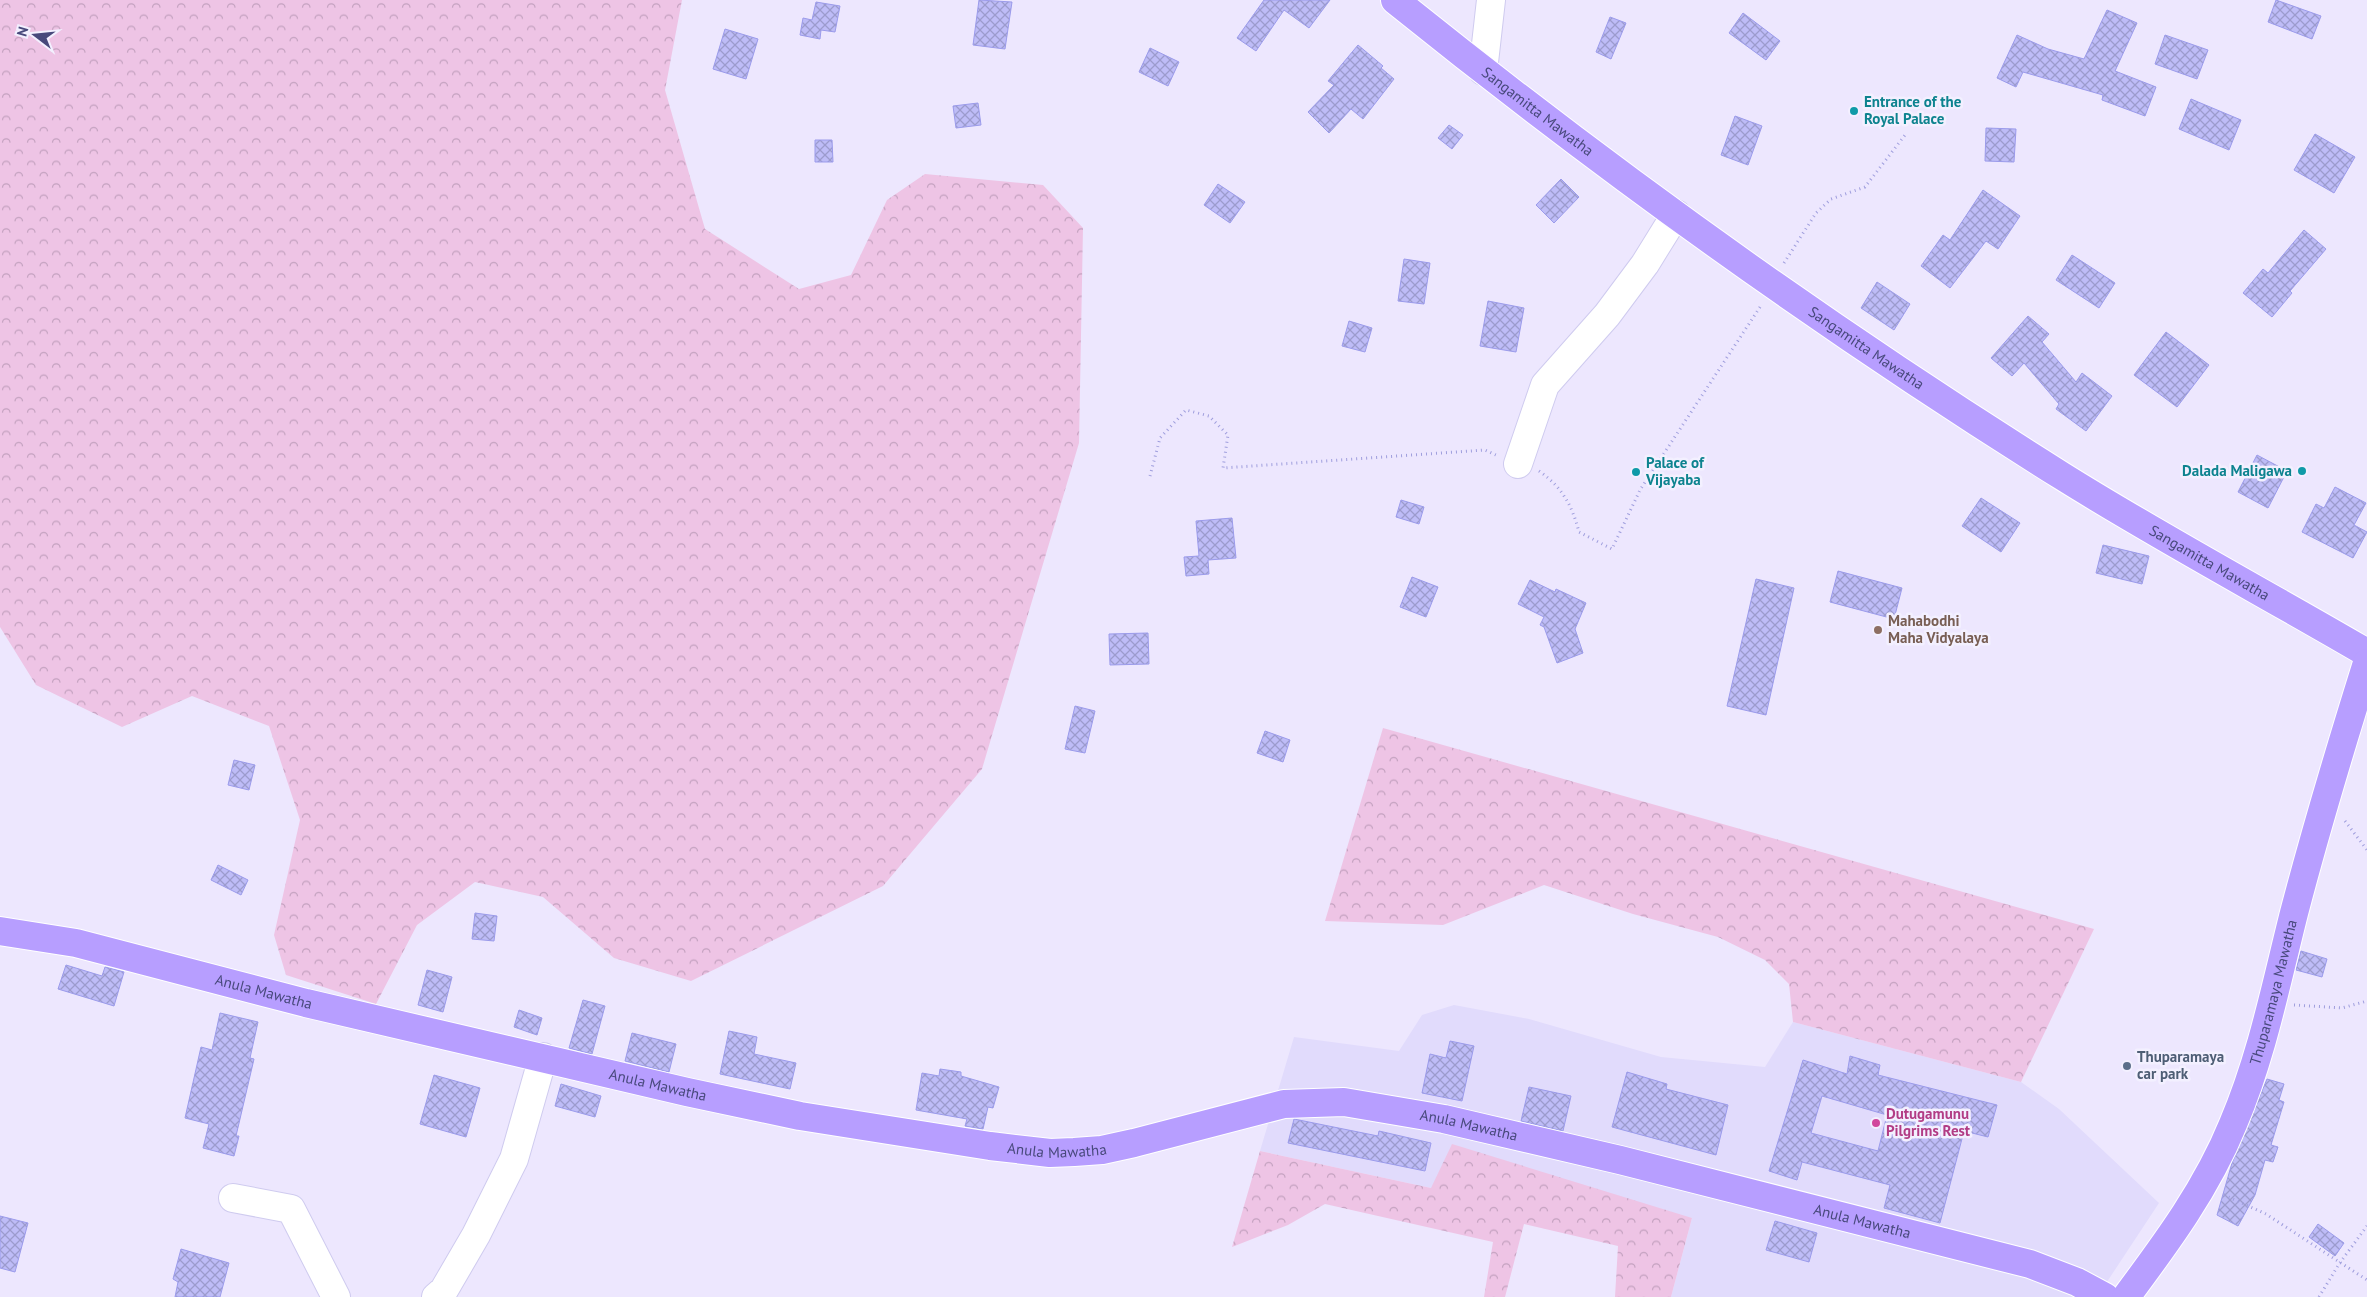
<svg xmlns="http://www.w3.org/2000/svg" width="2367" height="1297" viewBox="0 0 2367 1297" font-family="'PT Sans',sans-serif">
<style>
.residential{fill:#e1dbfc}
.forest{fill:url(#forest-crowns)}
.building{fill:url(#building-cross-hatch);stroke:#9b9beb;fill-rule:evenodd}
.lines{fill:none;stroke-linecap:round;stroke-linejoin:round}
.minor-casing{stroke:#cfcbef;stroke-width:30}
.major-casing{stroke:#fff;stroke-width:30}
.path{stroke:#9f9edd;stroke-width:3;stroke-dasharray:1 4;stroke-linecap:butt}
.minor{stroke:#fff;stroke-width:28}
.major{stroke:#b79eff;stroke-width:28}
.culture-dot{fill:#0f9aa8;stroke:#f3f0ff;stroke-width:2}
.education-dot{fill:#8d6e63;stroke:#f3f0ff;stroke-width:2}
.service-dot{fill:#5c6f8a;stroke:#f3f0ff;stroke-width:2}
.hotel-dot{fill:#d1479c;stroke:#f3f0ff;stroke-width:2}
.labels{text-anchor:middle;stroke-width:5;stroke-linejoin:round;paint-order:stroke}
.culture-label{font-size:15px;font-weight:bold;fill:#0d838f;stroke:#f3f0ff;text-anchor:start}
.street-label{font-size:15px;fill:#48497c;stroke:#f3f0ff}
.education-label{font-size:15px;font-weight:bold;fill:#785e54;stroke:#f3f0ff;text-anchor:start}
.service-label{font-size:15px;font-weight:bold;fill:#4e5e75;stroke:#f3f0ff;text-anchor:start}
.hotel-label{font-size:15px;font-weight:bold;fill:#b23c85;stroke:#f3f0ff;text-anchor:start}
</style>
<defs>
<pattern id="forest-crowns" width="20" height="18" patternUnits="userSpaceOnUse" patternTransform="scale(1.25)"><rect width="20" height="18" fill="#eec4e5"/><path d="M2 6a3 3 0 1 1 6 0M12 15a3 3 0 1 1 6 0" fill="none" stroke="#c3a1bf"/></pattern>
<pattern id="building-cross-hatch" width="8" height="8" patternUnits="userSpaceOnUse" patternTransform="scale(1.25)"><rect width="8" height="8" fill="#bebcf7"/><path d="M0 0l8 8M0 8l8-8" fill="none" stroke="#9c9bcd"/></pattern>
</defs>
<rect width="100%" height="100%" fill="#ede7fe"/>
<path class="residential" d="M1454,1005l75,14 132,38 104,10 28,-45 228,60 38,27 100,94 -62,94h-426l21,-79 -261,-30 -171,-37 34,-114 105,14 23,-36z"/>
<path class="forest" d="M0,0h682l-17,90 40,139 94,60 52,-14 36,-75 38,-26 118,11 40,43 -4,215 -97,326 -99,117 -192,95 -77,-23 -71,-61 -68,-15 -58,43 -41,79 -90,-29 -12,-40 26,-115 -31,-94 -77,-30 -70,31 -86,-42 -36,-58z
M1383,728l711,201 -73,153 -228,-60 -4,-38 -24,-24 -47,-23 -85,-23 -89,-29 -101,40 -118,-4z
M1452,1144l240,74 -21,79h-56l3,-51 -94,-22 -19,73h-21l9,-55 -168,-38 -37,21 -56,22 28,-96 171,37z"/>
<path class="building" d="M979,0l33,2 -7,47 -32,-4z
M1264,0h66l-21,28 -25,-18 -28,41 -19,-13z
M2276,0l45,16 -9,23 -44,-17z
M816,2l24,4 -5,26 -14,-2 -1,9 -20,-4 3,-17 9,2z
M2107,10l30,13 -22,48 41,16 -11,29 -43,-16 1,-5 -80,-23 -7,15 -19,-9 20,-43 31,14 36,10z
M1743,13l37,28 -14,19 -37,-27z
M1610,17l16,6 -15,36 -15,-7z
M725,29l33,10 -12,40 -33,-10z
M2165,35l43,15 -11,29 -42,-15z
M1358,45l25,21 -2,2 13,11 -31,40 -12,-10 -22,24 -21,-21 26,-27 -6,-4z
M1150,48l29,14 -11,24 -29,-14z
M2191,99l50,21 -12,30 -50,-21z
M978,103l3,22 -25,3 -3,-22z
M1735,116l27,10 -14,39 -27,-10z
M1449,125l14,10 -11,14 -14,-11z
M1986,128l30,1 -2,33 -29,-1z
M2315,134l40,23 -21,36 -40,-23z
M815,140h17l1,22h-18z
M1561,179l18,18 -25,26 -18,-18z
M1218,184l27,18 -15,21 -26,-18z
M1983,190l37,26 -22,33 -12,-8 -36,47 -29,-22 22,-31 7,5z
M2304,230l22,19 -36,42 2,2 -20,24 -29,-24 20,-24 5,4z
M2072,255l43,28 -16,25 -43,-28z
M1404,259l26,4 -6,41 -26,-3z
M1877,282l33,22 -16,26 -33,-22z
M1488,301l36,7 -8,44 -36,-6z
M2028,316l21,18 -7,8 34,40 6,-9 30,23 -26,35 -30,-22 3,-5 -35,-41 -12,13 -21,-18z
M1349,321l23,7 -7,24 -23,-6z
M2166,332l43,33 -32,42 -43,-32z
M2257,455l30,16 -19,37 -30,-16z
M2335,487l31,16 -12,22 13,7 -14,26 -51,-26 14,-28 8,4z
M1981,498l39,25 -19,29 -39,-26z
M1401,500l23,7 -5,17 -23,-7z
M1232,518l4,40 -28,2 1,14 -23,2 -2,-19 15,-1 -3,-35z
M2103,545l46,11 -7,28 -46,-11z
M1838,571l64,17 -8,31 -64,-17z
M1412,577l26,10 -12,30 -26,-10z
M1756,579l38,9 -28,127 -39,-9z
M1530,580l25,12 1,-3 30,14 -11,26 8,24 -26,10 -13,-36 -4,-2 4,-8 -26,-13z
M1148,633l1,31 -39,1 -1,-31z
M1075,706l20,5 -10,42 -20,-4z
M1265,731l25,9 -7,22 -26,-9z
M234,760l21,5 -6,25 -21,-5z
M218,865l30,15 -7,15 -30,-15z
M475,913l22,3 -3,25 -22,-2z
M2301,951l26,8 -5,18 -26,-7z
M66,965l36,11 3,-9 19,5 -10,34 -56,-17z
M427,970l25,7 -9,35 -25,-7z
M583,1000l22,6 -13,48 -23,-6z
M519,1010l23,8 -5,17 -23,-8z
M220,1013l38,9 -8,36 4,1 -18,77h3l-5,20 -31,-8 6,-24 -24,-6 16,-71 11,3z
M729,1031l28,6 -3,17 42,9 -6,26 -70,-15z
M632,1033l44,11 -7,28 -44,-11z
M1450,1041l24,5 -12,55 -40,-8 8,-39 16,4z
M1850,1056l30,9 -2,10 119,30 -9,32 -24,-6 -24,92 -56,-15 6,-23 -88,-23 -5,18 -28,-9 34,-111 44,14zM1822,1096l65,19 -9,36 -67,-18z
M940,1069l21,3v4l38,11 -6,21 -5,-1 -5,22 -18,-3 2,-7 -51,-9 6,-37 17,3z
M1627,1072l40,12 -1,5 62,16 -12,50 -104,-28z
M434,1075l46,13 -14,49 -46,-13z
M2267,1079l17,5 -5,16 5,2 -13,43 7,2 -5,15 -8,-2 -10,35 -17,31 -21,-11 15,-52z
M561,1084l40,12 -6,21 -40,-11z
M1529,1087l42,9 -8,35 -42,-10z
M1294,1119l84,17 1,-5 52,12 -6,28 -137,-28z
M0,1216l28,7 -13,49 -15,-4z
M1775,1221l42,12 -8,29 -43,-12z
M2318,1224l26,19 -9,13 -26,-19z
M181,1249l48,14 -9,34h-45l3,-15 -5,-3z"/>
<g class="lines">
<g class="minor-casing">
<path id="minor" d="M1483,71l8,-71
M1518,464l27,-79 62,-70 38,-51 31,-50
M233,1198l58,11 45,88
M436,1297l8,-7 32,-55 38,-76 29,-102"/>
</g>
<g class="major-casing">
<g id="major">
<path id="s1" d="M1395,0c211,170 437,332 667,476 99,62 204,118 305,177"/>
<path id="s2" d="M0,931l76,12 230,60 381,89 113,24 190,30 60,7 24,-1 28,-2 32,-7 150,-39 60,-2 100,17 176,41 410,104 47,18 28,15"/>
<path id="s3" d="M2126,1297c41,-55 81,-109 107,-173 29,-68 43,-140 61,-211 22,-84 47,-167 73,-250"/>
</g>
</g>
<path class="path" d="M1784,263l32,-50 15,-14 34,-12 40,-52
M1539,471c23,16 33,34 40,61l33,17 28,-59 122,-186
M1150,476l10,-38 26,-28 23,6 19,19 -5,33 262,-18 13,6
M2345,821l22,29
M2294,1005l48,3 25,-7
M2224,1195l42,19 101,66
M2319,1297l20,-33 28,-38"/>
<use href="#minor" class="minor"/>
<use href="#major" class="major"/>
</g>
<g class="culture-dot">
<circle cx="1854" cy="111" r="5"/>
<circle cx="2302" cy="471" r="5"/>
<circle cx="1636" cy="472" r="5"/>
</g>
<circle class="education-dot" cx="1878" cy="630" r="5"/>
<circle class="service-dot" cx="2127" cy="1066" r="5"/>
<circle class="hotel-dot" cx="1876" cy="1123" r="5"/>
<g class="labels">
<g class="culture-label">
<text x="1864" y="107">Entrance of the<tspan x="1864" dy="17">Royal Palace</tspan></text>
<text x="1646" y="468">Palace of<tspan x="1646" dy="17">Vijayaba</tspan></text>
<text x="2292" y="476" text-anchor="end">Dalada Maligawa</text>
</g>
<g class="street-label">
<text dy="5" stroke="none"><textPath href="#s1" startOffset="181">Sangamitta Mawatha</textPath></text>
<text dy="5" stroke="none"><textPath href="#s1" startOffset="586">Sangamitta Mawatha</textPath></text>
<text dy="5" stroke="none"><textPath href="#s1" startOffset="991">Sangamitta Mawatha</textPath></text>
<text dy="5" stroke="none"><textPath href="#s2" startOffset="271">Anula Mawatha</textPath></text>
<text dy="5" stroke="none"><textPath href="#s3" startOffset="342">Thuparamaya Mawatha</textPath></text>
<text dy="5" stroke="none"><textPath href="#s2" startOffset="676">Anula Mawatha</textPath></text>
<text dy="5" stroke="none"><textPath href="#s2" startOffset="1501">Anula Mawatha</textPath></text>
<text dy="5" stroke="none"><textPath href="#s2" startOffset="1081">Anula Mawatha</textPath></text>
<text dy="5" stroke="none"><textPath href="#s2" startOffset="1906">Anula Mawatha</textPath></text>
</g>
<g class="education-label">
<text x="1888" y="626">Mahabodhi<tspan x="1888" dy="17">Maha Vidyalaya</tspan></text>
</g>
<g class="service-label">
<text x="2137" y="1062">Thuparamaya<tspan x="2137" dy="17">car park</tspan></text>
</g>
<g class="hotel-label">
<text x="1886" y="1119">Dutugamunu<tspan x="1886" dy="17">Pilgrims Rest</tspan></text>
</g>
</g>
<g transform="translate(35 35) rotate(286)" stroke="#f3f0ff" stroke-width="4" paint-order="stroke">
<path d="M0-4L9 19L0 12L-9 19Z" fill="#48497c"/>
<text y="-8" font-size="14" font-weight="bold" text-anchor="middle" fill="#48497c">N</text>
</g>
</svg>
